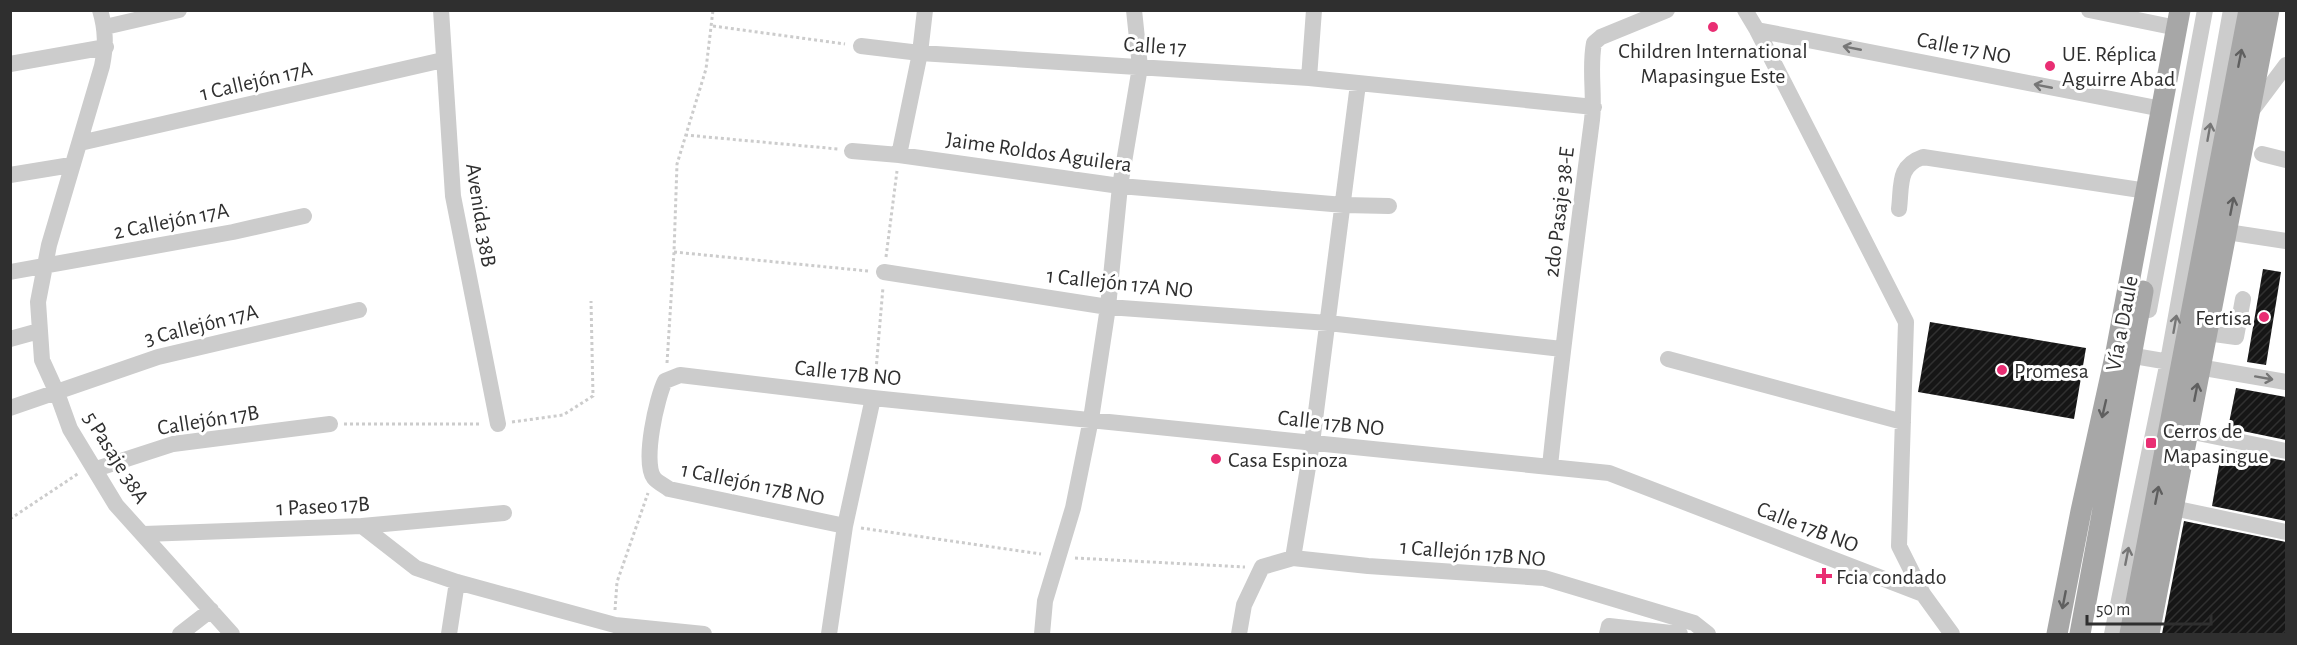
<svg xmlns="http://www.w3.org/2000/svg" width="2297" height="645" viewBox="0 0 2297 645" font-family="'Alegreya Sans',sans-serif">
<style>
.building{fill:url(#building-hatch)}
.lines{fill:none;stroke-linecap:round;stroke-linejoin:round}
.path{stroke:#ccc;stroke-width:3;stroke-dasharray:3 3;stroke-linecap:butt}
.minor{stroke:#ccc;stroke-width:16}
.major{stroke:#a7a7a7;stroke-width:21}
.oneway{stroke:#767676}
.oneway2{stroke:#5f5f5f}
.poi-dot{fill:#e92e73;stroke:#fff;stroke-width:2}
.labels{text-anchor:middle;stroke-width:6;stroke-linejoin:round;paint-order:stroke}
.street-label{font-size:22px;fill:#2f2f2f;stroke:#fff}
.poi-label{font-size:22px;fill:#2f2f2f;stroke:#fff;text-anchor:start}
</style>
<defs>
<pattern id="building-hatch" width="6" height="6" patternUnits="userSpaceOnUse" patternTransform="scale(1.5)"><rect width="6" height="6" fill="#161616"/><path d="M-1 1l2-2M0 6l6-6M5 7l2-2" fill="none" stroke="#303030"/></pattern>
</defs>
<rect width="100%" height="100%" fill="#fff"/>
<path class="building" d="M2263,269l18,3 -15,93 -19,-3z
M1930,322l156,26 -12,71 -156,-27z
M2236,388l50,9v43l-58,-12z
M2222,449l64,12v60l-74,-15z
M2184,521l102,21v92h-124z"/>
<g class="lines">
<path class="path" d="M713,26l132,18
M685,135l153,14
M674,252l194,19
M886,257l11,-86
M667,363l7,-111 3,-88 29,-95 7,-59
M875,382l8,-95
M512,422l51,-7 30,-19 -2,-95
M344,424h137
M10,519l69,-46
M861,528l180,26
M1075,558l170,9
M615,610l2,-28 31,-89"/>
<path class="minor" d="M100,10c6,20 6,36 2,56l-53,179 -11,57 4,58 15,33 13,36 46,76 116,129
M441,10l12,186 45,228
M1745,10l12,20 149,292 -7,224 24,48 29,40
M2089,10l88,18
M105,27l74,-17
M1757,30l405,79
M861,46l59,7 389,25 285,29
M10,64l96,-17
M1309,78l5,-68
M2250,113l36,-48
M80,143l363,-83
M852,151l47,4 221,31 224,19 45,1
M2262,154l24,6
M899,155l21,-102 5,-43
M10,175l61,-10
M1899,209c3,-24 -2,-43 24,-52l224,34
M2227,232l59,9
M10,272l223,-40 71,-16
M884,272l224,35 220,16 234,26
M2149,310l56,-300
M2207,333l29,4 7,-38
M10,339l29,-8
M2140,357l146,25
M1668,359l235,63
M10,408l148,-51 201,-47
M2188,431l98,20
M1550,466c12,-115 27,-230 42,-346 3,-26 -3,-51 2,-77l7,-6 66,-27
M96,469l77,-25 157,-20
M2173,508l113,24
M362,526l54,42 41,14 158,43 89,9
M845,526l-176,-37c-4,-3 -12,-7 -15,-11 -12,-16 3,-81 11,-97l15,-6 193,23 736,75 314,121
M144,534l218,-8 142,-13
M1293,558l19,-115 46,-359
M180,634l31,-24
M449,634l8,-52
M829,634l16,-108 28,-128
M1042,634l3,-33 28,-93 18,-89 17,-112 12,-121 20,-119 -6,-57
M1239,634l5,-29 18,-38 31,-9 75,8 176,12 150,45 14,11
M1607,634l2,-8 71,8
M2112,634l56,-273 63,-351"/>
<path class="major" d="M2057,634l24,-123 35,-159 64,-342
M2080,634l63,-343
M2130,634l119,-624
M2149,634l120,-624"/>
</g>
<defs><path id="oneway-shaft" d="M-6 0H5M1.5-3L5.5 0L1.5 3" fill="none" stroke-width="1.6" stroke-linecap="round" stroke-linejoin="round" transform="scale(1.5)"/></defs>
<g class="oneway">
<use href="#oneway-shaft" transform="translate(1852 48) rotate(-169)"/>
<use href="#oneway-shaft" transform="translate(2043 86) rotate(-169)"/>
<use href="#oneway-shaft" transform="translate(2209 132) rotate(-80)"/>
<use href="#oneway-shaft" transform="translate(2175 324) rotate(-80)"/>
<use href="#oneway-shaft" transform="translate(2264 378) rotate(10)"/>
<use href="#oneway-shaft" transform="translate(2127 556) rotate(-79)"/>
</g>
<g class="oneway2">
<use href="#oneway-shaft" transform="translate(2240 58) rotate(-79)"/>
<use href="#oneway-shaft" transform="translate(2232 206) rotate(-79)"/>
<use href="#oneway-shaft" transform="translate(2196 392) rotate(-79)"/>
<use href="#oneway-shaft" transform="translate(2104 409) rotate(103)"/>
<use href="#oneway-shaft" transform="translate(2157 495) rotate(-79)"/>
<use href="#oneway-shaft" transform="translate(2064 600) rotate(101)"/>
</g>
<g class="poi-dot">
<circle cx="1713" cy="27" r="6"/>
<circle cx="2050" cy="66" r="6"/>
<circle cx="2264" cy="317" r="6"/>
<circle cx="2002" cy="370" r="6"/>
<rect x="2145" y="437" width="12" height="12" rx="3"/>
<circle cx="1216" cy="459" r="6"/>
<path d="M1821 567h6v6h6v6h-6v6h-6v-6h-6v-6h6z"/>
</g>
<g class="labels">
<g class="street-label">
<text transform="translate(1155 45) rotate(4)" y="8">Calle 17</text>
<text transform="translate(1964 47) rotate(11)" y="8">Calle 17 NO</text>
<text transform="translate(256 80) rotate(-13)" y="8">1 Callejón 17A</text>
<text transform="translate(1039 151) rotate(8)" y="8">Jaime Roldos Aguilera</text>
<text transform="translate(1558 212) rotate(-83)" y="8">2do Pasaje 38-E</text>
<text transform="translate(482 215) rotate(81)" y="8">Avenida 38B</text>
<text transform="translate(171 220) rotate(-11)" y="8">2 Callejón 17A</text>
<text transform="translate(1120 282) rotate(6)" y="8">1 Callejón 17A NO</text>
<text transform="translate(2121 323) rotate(-79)" y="8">Vía a Daule</text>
<text transform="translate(201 324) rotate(-14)" y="8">3 Callejón 17A</text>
<text transform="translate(848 372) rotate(6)" y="8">Calle 17B NO</text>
<text transform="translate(208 419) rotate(-9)" y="8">Callejón 17B</text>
<text transform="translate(1331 422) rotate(6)" y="8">Calle 17B NO</text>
<text transform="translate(117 457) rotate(58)" y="8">5 Pasaje 38A</text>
<text transform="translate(753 483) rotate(12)" y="8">1 Callejón 17B NO</text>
<text transform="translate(323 505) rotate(-3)" y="8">1 Paseo 17B</text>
<text transform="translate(1808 526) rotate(21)" y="8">Calle 17B NO</text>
<text transform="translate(1473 552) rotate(5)" y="8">1 Callejón 17B NO</text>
</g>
<g class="poi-label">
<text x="1713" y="58" text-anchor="middle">Children International<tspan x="1713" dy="25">Mapasingue Este</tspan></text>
<text x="2062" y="61">UE. Réplica<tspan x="2062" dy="25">Aguirre Abad</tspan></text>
<text x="2252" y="325" text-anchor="end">Fertisa</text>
<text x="2014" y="378">Promesa</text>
<text x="2163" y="438">Cerros de<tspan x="2163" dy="25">Mapasingue</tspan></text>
<text x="1228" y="467">Casa Espinoza</text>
<text x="1836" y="584">Fcia condado</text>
</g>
</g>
<rect width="2297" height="645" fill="none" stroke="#2f2f2f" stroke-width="24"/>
<path d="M2087 615v9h124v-9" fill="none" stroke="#2f2f2f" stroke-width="3"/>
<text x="2096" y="615" font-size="18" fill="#2f2f2f" stroke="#ffffff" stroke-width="4.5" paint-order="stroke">50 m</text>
</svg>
